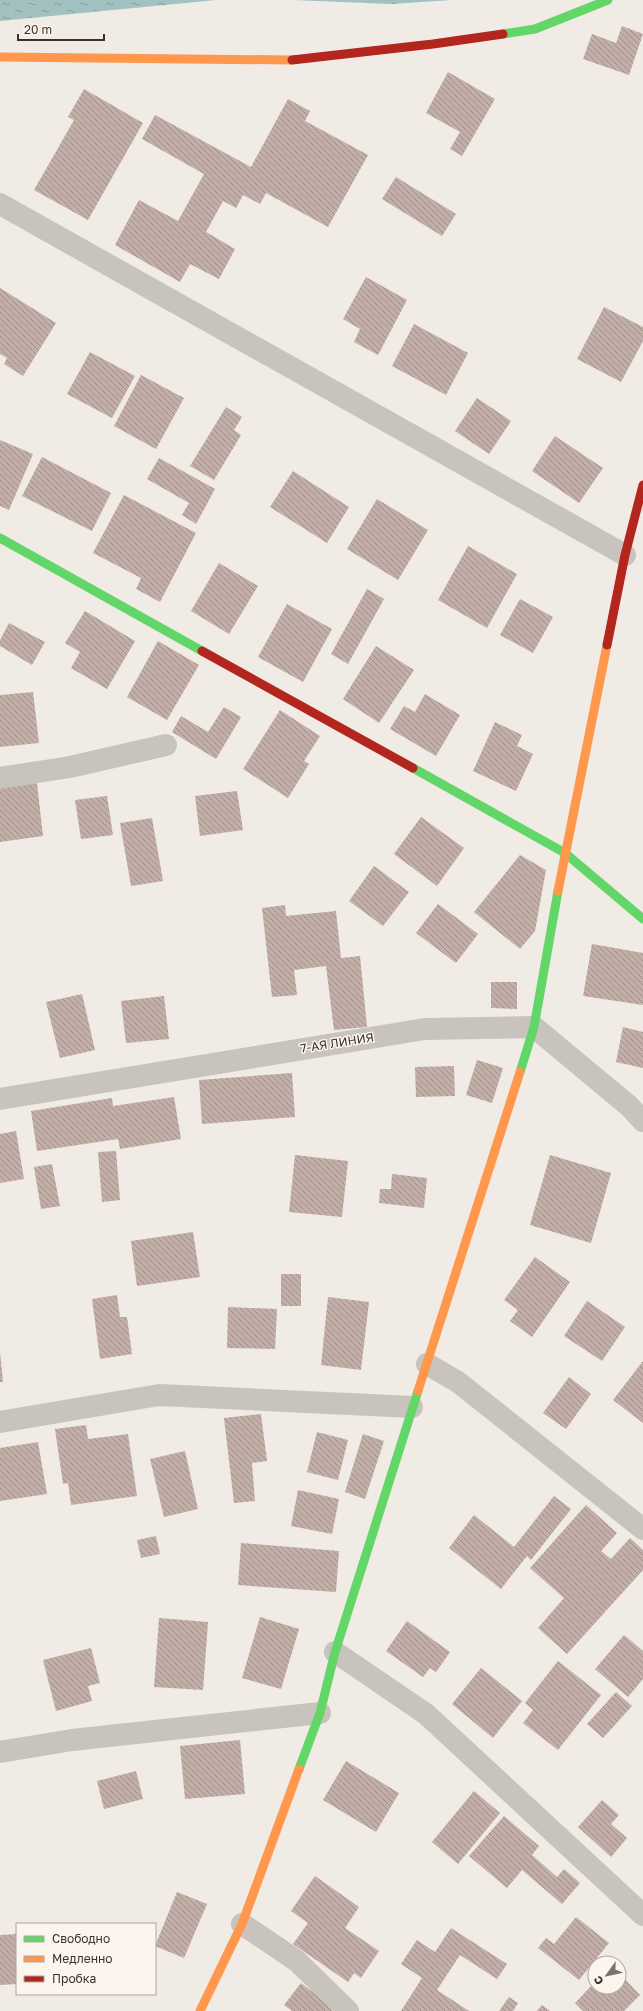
<svg xmlns="http://www.w3.org/2000/svg" width="643" height="2011" viewBox="0 0 643 2011" font-family="'Golos Text',sans-serif">
<style>
.water{fill:url(#water-ripples)}
.building{fill:url(#building-back-hatch)}
.lines{fill:none;stroke-linecap:round;stroke-linejoin:round}
.street{stroke:#c9c3be;stroke-width:22}
.fast{stroke:#63d668;stroke-width:9}
.slow{stroke:#ff974d;stroke-width:9}
.jam{stroke:#b3261e;stroke-width:9}
.labels{text-anchor:middle;stroke-width:3;stroke-linejoin:round;paint-order:stroke}
.street-label{font-size:12px;fill:#3b302b;stroke:#fbf5ee}
</style>
<defs>
<pattern id="water-ripples" width="26" height="14" patternUnits="userSpaceOnUse"><rect width="26" height="14" fill="#a1c2c1"/><path d="M2 4q2-2 4 0t4 0M15 11q2-2 4 0t4 0" fill="none" stroke="#849e9d"/></pattern>
<pattern id="building-back-hatch" width="6" height="6" patternUnits="userSpaceOnUse"><rect width="6" height="6" fill="#c3afa7"/><path d="M-1 5l2 2M0 0l6 6M5-1l2 2" fill="none" stroke="#a08f88"/></pattern>
</defs>
<rect width="100%" height="100%" fill="#f0ebe5"/>
<path class="water" d="M0,0h216l-216,21z
M293,0h159l-61,4z"/>
<path class="building" d="M622,26l21,8 -14,41 -46,-16 9,-25 24,9z
M448,72l47,27 -33,57 -12,-7 10,-17 -34,-19z
M84,89l59,34 -55,97 -54,-30 40,-70 -6,-3z
M288,99l22,12 -5,10 63,34 -40,72 -62,-34 -6,11 -17,-9 -7,13 -13,-7 -17,31 29,17 -16,30 -29,-15 -10,18 -65,-37 24,-45 39,21 26,-47 -62,-35 13,-24 96,52z
M396,177l60,37 -14,22 -60,-37z
M366,277l41,23 -29,55 -24,-13 6,-13 -17,-10z
M0,288l56,35 -33,53 -19,-12 3,-6 -7,-4z
M604,307l39,20v14l-22,41 -44,-23z
M414,324l54,29 -22,42 -54,-29z
M90,352l45,24 -23,42 -45,-24z
M141,375l43,23 -28,51 -42,-23z
M477,398l34,23 -22,33 -34,-23z
M226,407l16,10 -8,13 7,5 -27,45 -24,-14z
M555,436l48,32 -24,35 -47,-32z
M0,440l33,14 -24,56 -9,-4z
M42,457l69,36 -19,38 -70,-35z
M159,458l56,31 -19,35 -14,-9 7,-12 -42,-24z
M293,471l56,36 -22,36 -57,-36z
M124,495l72,38 -36,69 -24,-13 5,-11 -48,-25z
M377,499l51,31 -30,50 -51,-31z
M468,546l49,28 -30,54 -49,-28z
M219,563l39,23 -29,48 -38,-23z
M367,589l17,10 -36,65 -17,-10z
M520,599l33,18 -20,36 -33,-18z
M287,604l45,25 -29,53 -45,-25z
M85,611l50,30 -28,48 -36,-21 9,-16 -15,-9z
M9,623l36,19 -13,23 -32,-19v-6z
M158,641l41,24 -32,55 -40,-23z
M376,646l38,24 -35,53 -36,-24z
M33,692l6,51 -39,4v-52z
M425,694l35,21 -24,41 -46,-27 14,-23 11,6z
M224,707l17,10 -25,42 -44,-27 9,-16 27,16z
M280,710l40,26 -16,25 5,3 -21,34 -45,-29z
M495,722l27,13 -5,11 16,8 -17,37 -43,-20z
M37,783l6,53 -43,6v-54z
M237,791l6,39 -43,6 -5,-40z
M107,796l6,39 -32,4 -6,-39z
M421,817l43,31 -27,38 -43,-32z
M152,818l11,63 -32,5 -11,-63z
M520,855l26,15 -11,61 -15,18 -46,-37z
M374,866l35,26 -26,34 -34,-25z
M438,904l40,30 -22,29 -40,-30z
M285,905l1,11 50,-5 5,47 19,-2 7,71 -33,3 -8,-64 -32,4 3,25 -25,2 -10,-89z
M592,944l51,9v52l-60,-9z
M491,982h26v27l-26,-1z
M82,994l13,56 -35,8 -14,-56z
M164,996l5,43 -43,4 -5,-42z
M623,1027l20,5v36l-27,-6z
M477,1060l26,8 -11,35 -26,-8z
M454,1066l1,30 -39,1 -1,-30z
M292,1073l3,44 -93,7 -3,-44z
M174,1097l7,42 -61,10 -2,-10 -81,12 -6,-40 81,-13 1,8z
M16,1131l8,48 -24,4v-49z
M116,1151l4,49 -18,2 -4,-50z
M295,1155l53,6 -6,56 -53,-5z
M550,1155l61,18 -20,70 -61,-18z
M52,1164l8,42 -19,3 -7,-42z
M392,1174l35,4 -3,30 -45,-5 1,-14h11z
M193,1232l7,45 -63,9 -6,-45z
M535,1257l35,25 -38,55 -22,-16 8,-11 -14,-10z
M281,1274h20v32h-20z
M117,1295l3,22h7l5,37 -32,5 -8,-60z
M328,1297l41,5 -8,68 -40,-5z
M587,1301l38,26 -23,34 -38,-25z
M228,1307l49,2 -2,40 -48,-1z
M0,1352l3,30h-3z
M643,1361v62l-30,-23z
M569,1377l22,17 -25,35 -23,-16z
M261,1414l6,47 -15,2 3,38 -21,2 -10,-85z
M86,1425l2,14 40,-5 9,62 -66,9 -3,-22 -5,1 -8,-55z
M317,1432l31,8 -10,40 -31,-8z
M363,1434l21,7 -19,58 -20,-7z
M38,1442l9,52 -47,7v-53z
M185,1451l13,58 -34,8 -14,-58z
M298,1490l41,9 -7,35 -41,-8z
M554,1496l17,13 -40,51 -4,-4 -26,33 -52,-41 25,-33 40,32z
M586,1505l31,28 -16,18 10,8 19,-21 13,12v20l-76,84 -29,-26 26,-30 -34,-30z
M156,1536l4,18 -19,4 -4,-18z
M241,1543l98,8 -3,41 -98,-7z
M260,1617l39,12 -18,60 -39,-11z
M159,1618l49,4 -5,68 -49,-3z
M407,1621l43,31 -14,20 -6,-4 -7,9 -37,-26z
M624,1635l19,16v28l-15,18 -33,-28z
M91,1648l9,35 -12,3 4,15 -36,10 -13,-51z
M558,1661l43,34 -43,55 -35,-27 10,-13 -8,-7z
M481,1668l41,33 -29,37 -41,-34z
M616,1692l16,14 -29,32 -16,-14z
M240,1740l5,54 -60,5 -5,-53z
M346,1761l53,32 -23,39 -53,-32z
M136,1771l7,28 -39,10 -7,-28z
M474,1791l26,22 -42,51 -26,-22z
M602,1800l17,15 -8,9 16,14 -16,19 -33,-30z
M504,1816l35,30 -7,9 25,22 7,-8 16,14 -18,21 -40,-34 -15,18 -38,-32z
M315,1876l44,31 -14,21 34,23 -18,27 -7,-5 -6,9 -55,-38 15,-21 -17,-12z
M177,1892l30,12 -23,54 -29,-12z
M576,1917l33,26 -30,37 -41,-32 8,-10 8,6z
M451,1928l56,36 -10,15 -37,-24 -23,35 32,21h-68l21,-33 -21,-14 16,-24 18,12z
M17,1934v50l-17,1v-50z
M619,1973l21,22 -16,16h-41l-8,-8 20,-21v5h24z
M301,1983l36,28h-45l-8,-6z
M509,1997l9,6 -5,8h-14z
M542,2005l8,6h-13z"/>
<g class="lines">
<path class="street" d="M0,204l625,351
M0,778l70,-11 96,-22
M0,1099l425,-70 109,-2 95,79 14,15
M427,1364l31,18 185,147
M0,1422l159,-27 253,12
M335,1652l91,62 217,201
M0,1752l72,-12 248,-27
M242,1924l55,37 51,50"/>
<path class="fast" d="M503,34l32,-5 73,-29
M0,538l202,113
M413,768l152,85 78,66
M520,1072l14,-45 24,-136
M299,1769l21,-56 15,-61 83,-261"/>
<path class="slow" d="M0,57l292,3
M558,891l49,-246
M418,1391l102,-319
M200,2011l42,-87 57,-155"/>
<path class="jam" d="M292,60l141,-16 70,-10
M607,645l18,-90 18,-70
M202,651l211,117"/>
</g>
<g class="labels">
<g class="street-label">
<text transform="translate(337 1043) rotate(-9)" y="4">7-АЯ ЛИНИЯ</text>
</g>
</g>
<rect x="16" y="1923" width="140" height="72" fill="#fbf5ee" stroke="#aea6a0"/>
<rect x="24" y="1936" width="20" height="6" fill="#63d668" stroke="#aea6a0"/>
<text x="52" y="1943" font-size="12" fill="#3b302b">Свободно</text>
<rect x="24" y="1956" width="20" height="6" fill="#ff974d" stroke="#aea6a0"/>
<text x="52" y="1963" font-size="12" fill="#3b302b">Медленно</text>
<rect x="24" y="1976" width="20" height="6" fill="#b3261e" stroke="#aea6a0"/>
<text x="52" y="1983" font-size="12" fill="#3b302b">Пробка</text>
<g transform="translate(607 1975) rotate(237)"><circle r="19" fill="#fbf5ee" stroke="#aea6a0"/>
<path d="M0-3L7 15L0 10L-7 15Z" fill="#7a716c"/>
<text y="-6" font-size="11" font-weight="bold" text-anchor="middle" fill="#3b302b">С</text>
</g>
<path d="M18 34v6h86v-6" fill="none" stroke="#3b302b" stroke-width="2"/>
<text x="24" y="34" font-size="12" fill="#3b302b" stroke="#fbf5ee" stroke-width="3" paint-order="stroke">20 m</text>
</svg>
